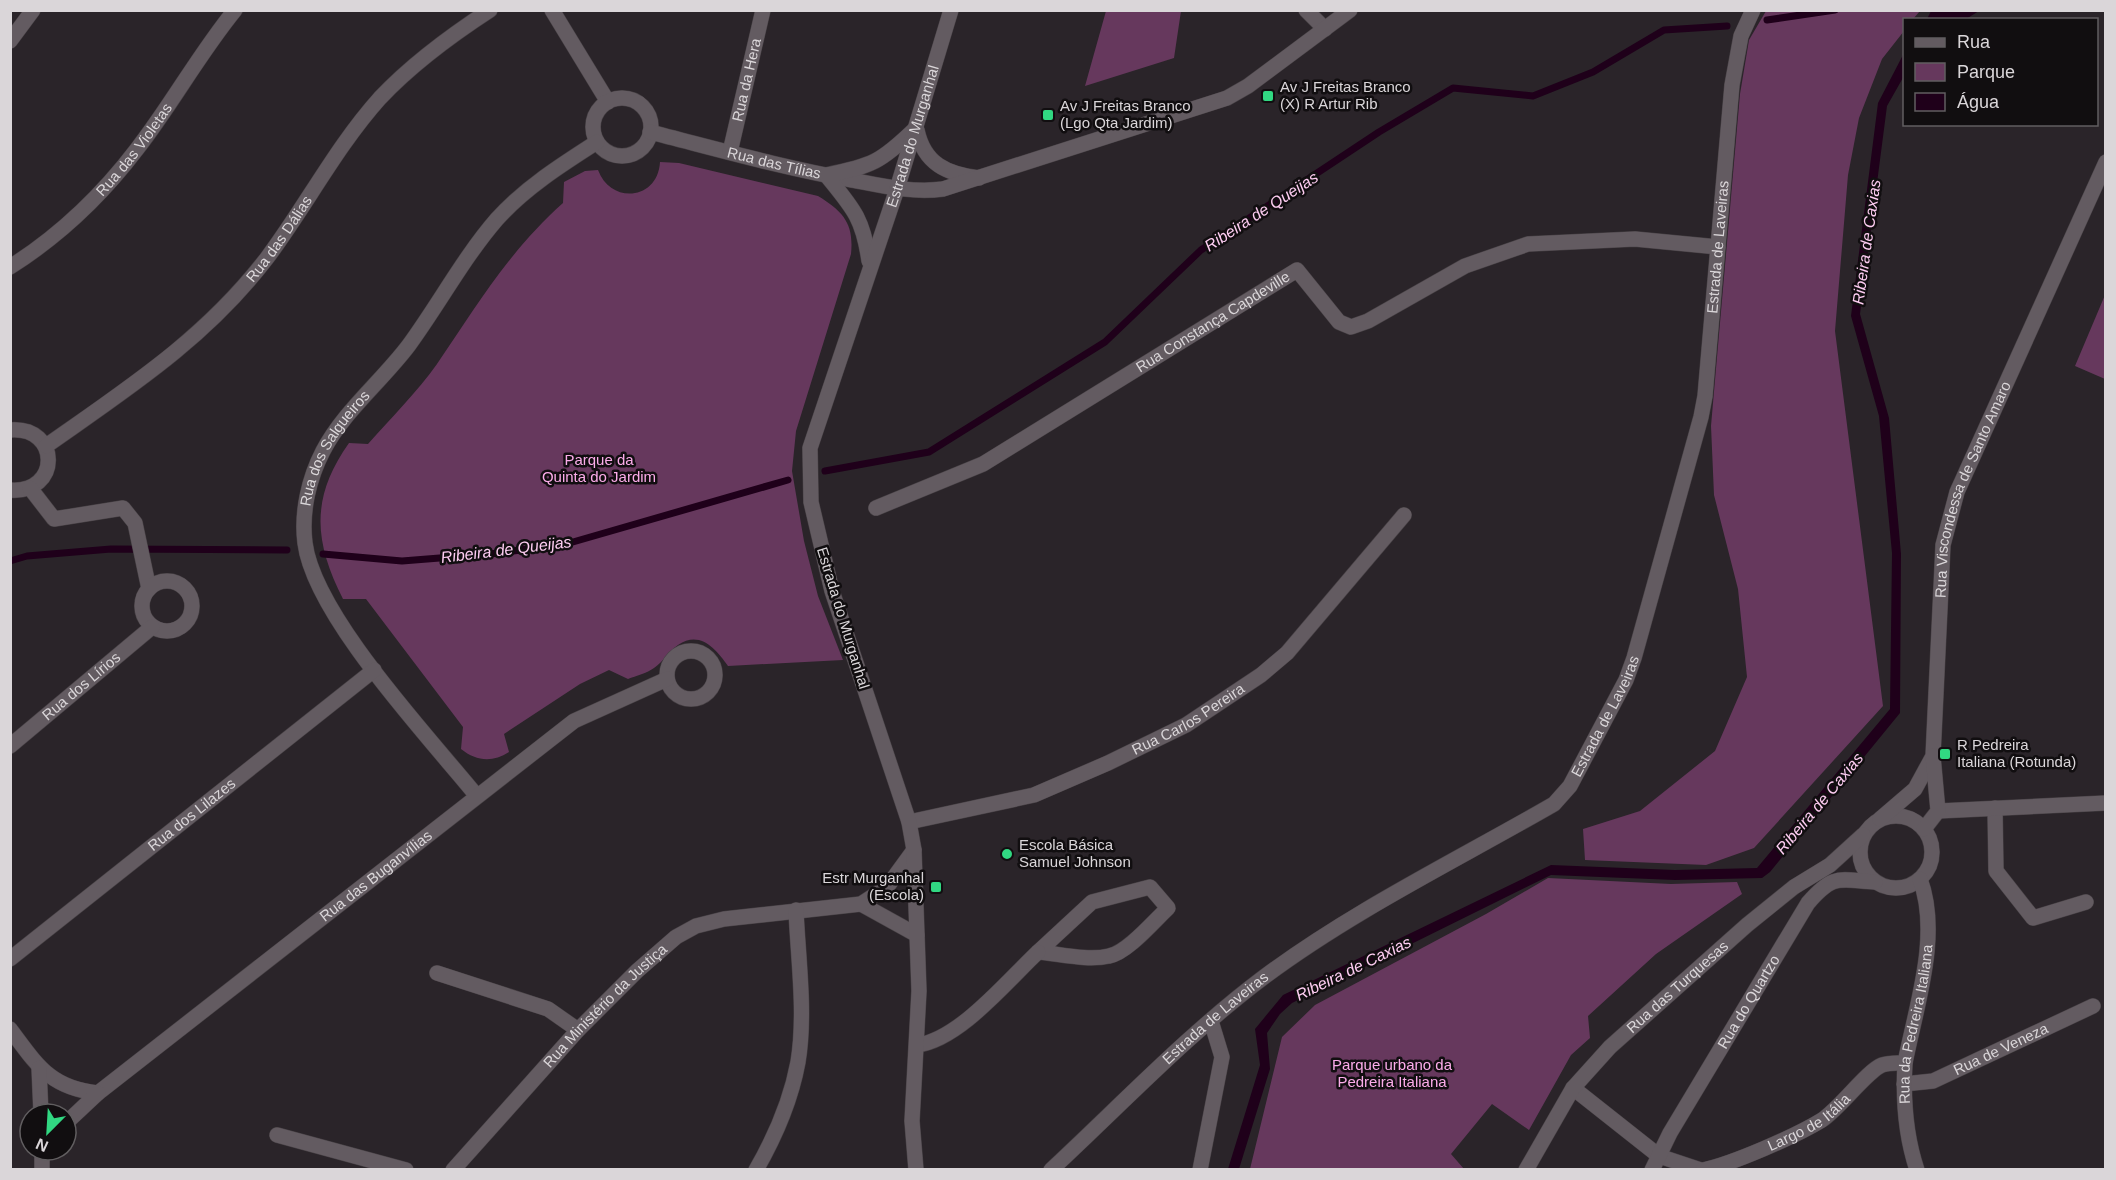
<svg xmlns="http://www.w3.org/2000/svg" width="2116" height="1180" viewBox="0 0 2116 1180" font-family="Arial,sans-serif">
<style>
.green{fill:#66385d}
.water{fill:#1f001a}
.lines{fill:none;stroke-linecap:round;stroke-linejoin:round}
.stream{stroke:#1f001a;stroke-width:7}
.minor-casing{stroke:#474145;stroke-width:16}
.minor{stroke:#635b61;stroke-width:15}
.poi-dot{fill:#31d882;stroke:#110e10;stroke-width:2}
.labels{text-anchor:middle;stroke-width:5;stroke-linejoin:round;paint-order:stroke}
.street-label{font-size:15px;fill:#dad6d9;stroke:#110e10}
.poi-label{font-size:15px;fill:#dad6d9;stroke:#110e10;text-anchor:start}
.park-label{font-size:15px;fill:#fcacea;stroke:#110e10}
.water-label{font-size:16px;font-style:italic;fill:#fecdf2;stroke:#110e10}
</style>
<rect width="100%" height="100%" fill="#2a2429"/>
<path class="green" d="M1106,11h75l-7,47 -89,28z
M1766,11h154l-7,8 -9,1v11l-22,28 -23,59 -11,57 -13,156 48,375 -129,142 -48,17 -121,-5 -2,-31 57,-18 75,-60 32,-74 -9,-88 -24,-94 -3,-69 29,-332 9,-54z
M660,162l19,1 139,33c26,16 36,28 33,58l-55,177 -4,40 12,70 14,55 25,64 -115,6c-12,-17 -28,-36 -50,-21 -9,6 -15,17 -24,23 -7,5 -18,8 -26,11l-19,-9 -29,14 -76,50 5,18c-17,11 -33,9 -48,-3l2,-22 -97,-128h-23c-29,-57 -33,-101 6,-156l19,1c23,-26 49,-52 69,-80 39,-57 72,-113 126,-161l1,-21 21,-11 13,-1c13,35 60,30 62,-8z
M2105,295v84l-30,-13z
M1548,878l123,6 66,-2 5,12 -86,60 -68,62 2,22 -19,17 -42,75 -37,-26 -41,50 13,15h-214l32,-132 33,-32 171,-91z"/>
<path class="water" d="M1931,11v-1l48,1 -13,8h-39z
M1904,53v23l-17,30 -27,208 29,104 12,136 -1,159 -130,159 -8,6 -87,2 -124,-5 -259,128 -12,11 -13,19 3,36 -31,100h-11l32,-104 -5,-36 28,-34 268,-130 124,5 82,-2 133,-159 2,-156 -13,-137 -28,-100 27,-213z"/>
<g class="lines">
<path class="stream" d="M1767,20l68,-10
M825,471l104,-19 176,-110 96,-92 178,-118 74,-44 80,8 60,-24 71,-42 63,-4
M323,554l79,7 88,-7 76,-10 222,-64
M10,561l17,-5 84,-7 176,1"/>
<g class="minor-casing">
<g id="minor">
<path d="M552,10l56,92"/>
<path d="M1306,10l19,19"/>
<path d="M10,41l23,-31"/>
<circle cx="622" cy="127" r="29"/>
<path d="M917,130c7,34 30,44 62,48"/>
<path id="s1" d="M650,132c67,17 134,36 202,48 31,6 60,13 91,9l284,-91 21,-12 102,-76"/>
<path id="s2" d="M730,152l33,-142"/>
<path d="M869,261c-6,-43 -16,-53 -43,-86 46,-9 55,-13 89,-46"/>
<path id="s3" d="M10,267c49,-31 92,-72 127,-118 35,-45 62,-95 98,-139"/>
<path d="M10,430c51,-4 51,64 0,60"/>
<path id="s4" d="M46,446c81,-57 159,-107 221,-188 39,-52 69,-111 113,-160 33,-35 70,-62 110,-88"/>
<path d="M30,488l24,31 69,-11 12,15 14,66"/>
<path id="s5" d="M876,508l107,-44 314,-194 42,52 12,5 17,-6 97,-55 63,-22 107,-5 83,8"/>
<circle cx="167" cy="606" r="25"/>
<circle cx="691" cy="675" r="24"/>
<path id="s6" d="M10,746l142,-119"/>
<path id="s7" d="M476,795c-48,-59 -162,-180 -171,-252 -4,-31 4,-65 18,-92 21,-40 59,-70 86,-106 30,-41 55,-88 88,-126 28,-31 64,-54 100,-77"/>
<path d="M1995,808l1,63 37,47 53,-16"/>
<path d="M1938,811l168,-8"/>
<circle cx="1896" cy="852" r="36"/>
<path id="s8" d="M1880,819l35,-30 18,-33 10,-211 14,-53 149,-330"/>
<path id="s9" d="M909,822l125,-27 74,-32 78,-38 75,-50 26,-22 117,-138"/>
<path d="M1924,829l14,-18 -5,-55"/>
<path d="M1150,887l18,21c-14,13 -41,45 -59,48 -21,5 -49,-2 -71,-4l54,-50z"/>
<path d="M861,904l56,31"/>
<path id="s10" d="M10,959l364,-289"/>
<path d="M437,973l111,36 30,21"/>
<path id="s11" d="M10,1029c27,36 40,59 88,64l476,-372 93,-42"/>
<path d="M917,1045c42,-5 90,-64 121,-93"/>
<path d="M39,1068l2,46"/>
<path id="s12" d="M1904,1084l29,-3 160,-75"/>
<path d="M1573,1088l86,68 42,14"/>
<path d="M66,1123l32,-30"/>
<path d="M277,1135l129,35"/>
<path d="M42,1150v20"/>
<path id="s13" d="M453,1170l125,-140 59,-59 39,-34 20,-11 28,-7 137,-15 26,-17 27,-37"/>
<path d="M756,1170c19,-33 35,-70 42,-108 8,-49 0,-103 -2,-152"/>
<path id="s14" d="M916,1170l-4,-49 7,-130 -5,-141 -5,-28 -77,-231 -21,-89 -1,-54 87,-259 54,-179"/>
<path id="s15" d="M1051,1170c70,-65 137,-136 213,-193 90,-67 193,-117 290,-173l16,-18 56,-106 8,-22 67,-241 4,-21 27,-311 9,-49 12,-26"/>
<path d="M1200,1170l22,-113 -11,-36"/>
<path id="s16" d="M1526,1170l47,-82 37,-41 137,-122 47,-38 36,-22 33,-30"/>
<path id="s17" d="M1652,1170l18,-37 138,-230c26,-30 31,-23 67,-21"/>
<path id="s18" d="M1703,1170c29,-6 93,-34 119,-50 19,-13 45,-49 60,-55 8,-3 16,-2 23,-2"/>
<path id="s19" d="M1917,1170c-11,-33 -14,-73 -12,-107 11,-57 36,-128 15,-184"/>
</g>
</g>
<use href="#minor" class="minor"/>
</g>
<g class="poi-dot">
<rect x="1262" y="90" width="12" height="12" rx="3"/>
<rect x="1042" y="109" width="12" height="12" rx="3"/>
<rect x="1939" y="748" width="12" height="12" rx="3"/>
<circle cx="1007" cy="854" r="6"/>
<rect x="930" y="881" width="12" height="12" rx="3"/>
</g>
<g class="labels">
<g class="street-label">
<text dy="5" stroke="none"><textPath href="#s2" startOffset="74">Rua da Hera</textPath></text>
<text dy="5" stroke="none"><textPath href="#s14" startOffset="1066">Estrada do Murganhal</textPath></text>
<text dy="5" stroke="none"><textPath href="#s3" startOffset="172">Rua das Violetas</textPath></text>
<text dy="5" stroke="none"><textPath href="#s1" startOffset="128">Rua das Tílias</textPath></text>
<text dy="5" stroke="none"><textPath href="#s4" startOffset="314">Rua das Dálias</textPath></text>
<text dy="5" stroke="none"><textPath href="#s15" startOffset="1214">Estrada de Laveiras</textPath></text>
<text dy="5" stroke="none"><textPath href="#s5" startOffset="386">Rua Constança Capdeville</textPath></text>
<text dy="5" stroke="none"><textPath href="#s7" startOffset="410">Rua dos Salgueiros</textPath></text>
<text dy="5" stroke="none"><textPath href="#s8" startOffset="356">Rua Viscondessa de Santo Amaro</textPath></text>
<text transform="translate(843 618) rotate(73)" y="5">Estrada do Murganhal</text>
<text dy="5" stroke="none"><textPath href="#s6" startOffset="93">Rua dos Lírios</textPath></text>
<text dy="5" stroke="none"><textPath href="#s15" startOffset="728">Estrada de Laveiras</textPath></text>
<text dy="5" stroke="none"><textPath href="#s9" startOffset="300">Rua Carlos Pereira</textPath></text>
<text dy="5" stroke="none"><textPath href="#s10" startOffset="232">Rua dos Lilazes</textPath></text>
<text dy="5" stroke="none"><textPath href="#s11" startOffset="466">Rua das Buganvílias</textPath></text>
<text dy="5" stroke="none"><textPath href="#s16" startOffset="240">Rua das Turquesas</textPath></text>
<text dy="5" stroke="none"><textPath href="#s17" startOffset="194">Rua do Quartzo</textPath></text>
<text dy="5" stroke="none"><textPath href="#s13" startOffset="224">Rua Ministério da Justiça</textPath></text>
<text dy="5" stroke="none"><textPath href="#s15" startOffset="224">Estrada de Laveiras</textPath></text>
<text dy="5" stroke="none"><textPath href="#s19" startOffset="148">Rua da Pedreira Italiana</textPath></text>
<text dy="5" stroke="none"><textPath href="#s12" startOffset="104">Rua de Veneza</textPath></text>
<text dy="5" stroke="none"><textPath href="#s18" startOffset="117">Largo de Itália</textPath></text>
</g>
<g class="poi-label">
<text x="1280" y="92">Av J Freitas Branco<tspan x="1280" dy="17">(X) R Artur Rib</tspan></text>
<text x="1060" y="111">Av J Freitas Branco<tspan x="1060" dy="17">(Lgo Qta Jardim)</tspan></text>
<text x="1957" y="750">R Pedreira<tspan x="1957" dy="17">Italiana (Rotunda)</tspan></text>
<text x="1019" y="850">Escola Básica<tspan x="1019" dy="17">Samuel Johnson</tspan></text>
<text x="924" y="883" text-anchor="end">Estr Murganhal<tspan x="924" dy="17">(Escola)</tspan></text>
</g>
<g class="park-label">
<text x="599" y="465">Parque da<tspan x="599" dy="17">Quinta do Jardim</tspan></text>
<text x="1392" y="1070">Parque urbano da<tspan x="1392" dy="17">Pedreira Italiana</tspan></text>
</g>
<g class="water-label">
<text transform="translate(1261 211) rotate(-33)" y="6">Ribeira de Queijas</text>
<text transform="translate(1866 242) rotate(-82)" y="6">Ribeira de Caxias</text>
<text transform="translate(506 549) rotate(-7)" y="6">Ribeira de Queijas</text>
<text transform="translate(1819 803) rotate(-50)" y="6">Ribeira de Caxias</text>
<text transform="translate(1353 968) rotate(-26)" y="6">Ribeira de Caxias</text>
</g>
</g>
<rect width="2116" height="1180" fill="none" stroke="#dad6d9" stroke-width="24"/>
<rect x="1903" y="18" width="195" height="108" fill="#110e10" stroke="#615e60" stroke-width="1.5"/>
<rect x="1915" y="38" width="30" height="9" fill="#635b61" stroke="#615e60" stroke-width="1.5"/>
<text x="1957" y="48" font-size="18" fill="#dad6d9">Rua</text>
<rect x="1915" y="63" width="30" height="18" fill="#66385d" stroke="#615e60" stroke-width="1.5"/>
<text x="1957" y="78" font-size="18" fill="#dad6d9">Parque</text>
<rect x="1915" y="93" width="30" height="18" fill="#1f001a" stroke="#615e60" stroke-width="1.5"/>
<text x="1957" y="108" font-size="18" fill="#dad6d9">Água</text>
<g transform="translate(48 1132) rotate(204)"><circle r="28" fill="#110e10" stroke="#615e60" stroke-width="1.5"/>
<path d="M0-4.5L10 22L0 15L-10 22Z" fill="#31d882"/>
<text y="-9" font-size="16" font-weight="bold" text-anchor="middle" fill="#dad6d9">N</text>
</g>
</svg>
